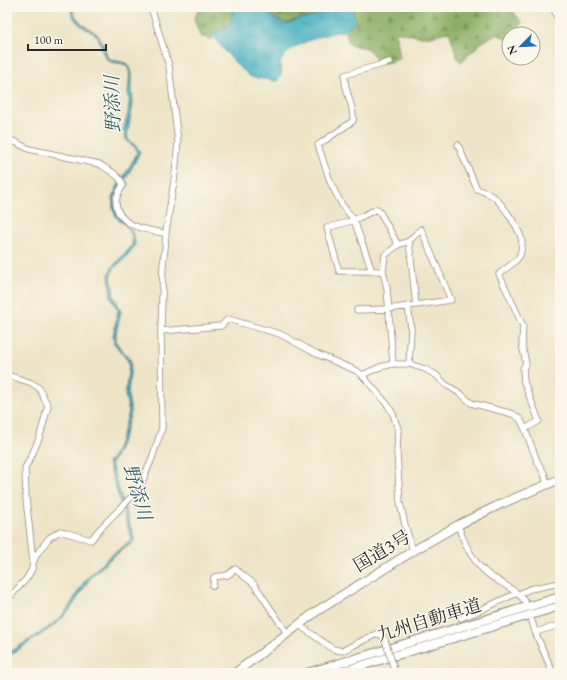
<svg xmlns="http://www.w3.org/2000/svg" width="567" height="680" viewBox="0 0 567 680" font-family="'EB Garamond','Noto Serif JP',serif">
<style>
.forest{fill:url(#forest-firs);stroke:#5a6c46}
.water{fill:url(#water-ripples);stroke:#366d76}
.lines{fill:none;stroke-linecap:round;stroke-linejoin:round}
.minor-casing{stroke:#8c887a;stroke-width:7}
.highway-casing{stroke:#8c887a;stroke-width:10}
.minor{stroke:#fff;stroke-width:5.5}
.highway{stroke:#fff;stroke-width:8}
.minor-bridge-casing{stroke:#8c887a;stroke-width:7;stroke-linecap:butt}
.minor-bridge{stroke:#fff;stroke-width:5.5}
.labels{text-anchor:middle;stroke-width:3;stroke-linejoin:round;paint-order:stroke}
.street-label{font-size:18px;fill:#2b2b2b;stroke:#fbf7ec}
.water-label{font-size:19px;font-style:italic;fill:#346067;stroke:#fbf7ec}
</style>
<defs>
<pattern id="forest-firs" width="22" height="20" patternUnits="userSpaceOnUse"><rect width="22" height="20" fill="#89ad62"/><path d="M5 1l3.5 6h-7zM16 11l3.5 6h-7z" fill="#708d51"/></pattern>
<pattern id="water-ripples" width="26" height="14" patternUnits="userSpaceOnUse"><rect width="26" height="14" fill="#42afc0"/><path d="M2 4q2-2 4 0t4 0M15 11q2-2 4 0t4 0" fill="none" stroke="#378f9c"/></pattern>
</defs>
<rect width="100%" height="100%" fill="#fbf7ec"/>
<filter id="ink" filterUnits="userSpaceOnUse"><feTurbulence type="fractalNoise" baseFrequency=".025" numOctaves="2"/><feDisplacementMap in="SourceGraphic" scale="8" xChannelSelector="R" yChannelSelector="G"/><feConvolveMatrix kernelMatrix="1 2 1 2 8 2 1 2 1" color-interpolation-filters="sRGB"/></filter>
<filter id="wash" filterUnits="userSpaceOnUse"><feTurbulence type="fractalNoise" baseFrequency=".012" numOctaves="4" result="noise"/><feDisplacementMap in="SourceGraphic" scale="16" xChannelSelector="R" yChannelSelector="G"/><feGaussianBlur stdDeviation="0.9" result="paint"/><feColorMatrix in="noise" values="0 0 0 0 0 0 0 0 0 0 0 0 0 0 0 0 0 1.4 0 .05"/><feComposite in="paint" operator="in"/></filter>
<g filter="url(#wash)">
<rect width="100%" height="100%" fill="#eee5c8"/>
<path class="forest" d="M200,7h33c0,9 -1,19 -11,23 -3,1 -6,2 -9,4l-2,6 -11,-4 -6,-17z
M264,7h74l-5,2 -11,3 -12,5 -9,1 -13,5c-9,-2 -19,-7 -24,-16z
M355,7h157l-1,2 11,13 -5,12h-8v4l-1,1 -12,-5 -15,9 -20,19 -3,-3 -9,-28c-6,2 -12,4 -18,5 -12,2 -23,-2 -35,-5l4,27 -10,4 -12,2c-8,-17 -11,-16 -28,-19l-5,-14 11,-10 -3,-8z"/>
<path class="water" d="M70,7h2l2,7 6,8 5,4 12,8 2,3 5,8 3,12 5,3 14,3 4,4 2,6v15l1,16 -6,32c2,8 10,8 13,16l-13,25 -6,8 -7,15 3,15 10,9 4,6 4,10v5l-1,2 -10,12 -10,9 -3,7 3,22 6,11 1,4 -5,21v7l1,4 13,15 1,4 -3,32 3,17 -6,21 -8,20 -6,11 24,77 -25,18 -19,18 -22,34 -13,13 -23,16 -21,14 -3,3 -2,7v-8l2,-3c19,-14 42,-23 57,-42 7,-9 12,-20 18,-29 7,-9 16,-17 24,-24h1v-1l23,-17 -24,-77 6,-8 6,-14 9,-29 -4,-17 4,-32 -1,-2 -14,-18 -1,-7 5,-26 -7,-12 -2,-24 4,-8 18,-19c4,-10 -1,-18 -9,-25h-2c-1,-2 -4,-5 -5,-7 -8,-21 7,-34 16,-51 2,-4 5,-8 6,-12 0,-8 -14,-8 -12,-19l-2,-2c2,-9 6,-18 6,-27 1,-4 -1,-9 -1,-13 0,-7 5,-22 -3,-26 -6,-4 -14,0 -19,-7 -6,-8 -4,-19 -12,-25 -2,-2 -6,-3 -8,-4 -8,-5 -15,-13 -16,-22z
M232,7h32c5,8 13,14 23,17l13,-6h8l29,-11h18l-2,6 3,7c-2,5 -8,6 -11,11 -15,1 -46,11 -58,22 -3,3 -5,6 -7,10 1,6 4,15 -4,18l-25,-4 -13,-11 -25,-29 -1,-4c3,-1 7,-2 10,-3 9,-3 11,-14 10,-23z"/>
</g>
<g filter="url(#ink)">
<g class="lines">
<g class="minor-casing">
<path id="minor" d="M553,7l7,17
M7,138l22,11 70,15c8,5 21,11 24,21 -3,5 -7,11 -7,17 1,24 30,28 48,31l2,-1
M458,145l19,44c6,2 12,5 17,8 9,8 27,33 28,45 0,3 -1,10 -2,13 -4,8 -14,13 -21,19l24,52 -1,18 4,20 -3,4 1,14 15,39 -14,8 12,32 7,12 3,11
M409,241l7,64
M372,271h-33l-12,-43 27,-8 23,-11 4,5 17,31
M383,271h-11l-18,-51 -12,-15 -11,-21 -13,-39 35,-24c2,-16 -10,-30 -8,-46l45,-13
M408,306l3,23 -2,35
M357,310l31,-1 63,-9 -30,-71 -12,12 -11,4 -13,10 -2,16 4,17 6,76 -13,3 -18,8
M161,331l60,-5 7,-7 52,15 37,20 40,17 5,4 25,29 6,10 5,15 -1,24 3,49 5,23 8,26
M393,364h16l16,5 11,6 9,9 16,10 10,9 42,11 7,5 5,10
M7,375l25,8 7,5 9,18 -8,30 -8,19 -7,13 1,30 6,54 1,11 -1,6 -5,9 -20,22
M458,525c6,18 15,38 31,50 12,8 26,14 36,26
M33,563l4,-9 12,-16 11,-7 31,9 7,-9 41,-42 12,-28 11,-33 -1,-97 2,-66 2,-17 1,-16 9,-58 3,-32 -9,-76 -18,-59
M213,586l1,-9 14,-2 7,-6 19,15 33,49
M519,594l11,-5 30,-6
M461,618l15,-6 41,-19
M532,621l3,11 18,41
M299,625l34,24 9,2 34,-17 6,1 3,5
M535,632l25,-7"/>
</g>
<g class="highway-casing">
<path id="highway" d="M235,673l82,-62 96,-60 45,-26 43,-21 59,-25
M307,673l94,-28 159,-48
M337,673l223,-67"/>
</g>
<use href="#minor" class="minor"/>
<use href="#highway" class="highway"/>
<g class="minor-bridge-casing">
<path id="minor-bridge" d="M385,640l9,29"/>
</g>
<use href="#minor-bridge" class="minor-bridge"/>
</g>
</g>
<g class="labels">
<g class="street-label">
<text transform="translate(382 551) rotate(-31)" y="6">国道3号</text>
<text transform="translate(429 620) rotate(-17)" y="6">九州自動車道</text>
</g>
<g class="water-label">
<text transform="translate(112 104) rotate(-92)" y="7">野添川</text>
<text transform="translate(138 492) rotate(74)" y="7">野添川</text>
</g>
</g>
<rect width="567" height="680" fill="none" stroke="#fbf7ec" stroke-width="24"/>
<g transform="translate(521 46) rotate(246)"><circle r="19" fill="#fbf7ec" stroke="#a8a59f"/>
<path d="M0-3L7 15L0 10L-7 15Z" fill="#1f6fb2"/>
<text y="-6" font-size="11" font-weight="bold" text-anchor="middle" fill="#2b2b2b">N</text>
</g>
<path d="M28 44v6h78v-6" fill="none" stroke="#2b2b2b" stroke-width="2"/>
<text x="34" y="44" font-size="12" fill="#2b2b2b" stroke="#fbf7ec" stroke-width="3" paint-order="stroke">100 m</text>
</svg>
